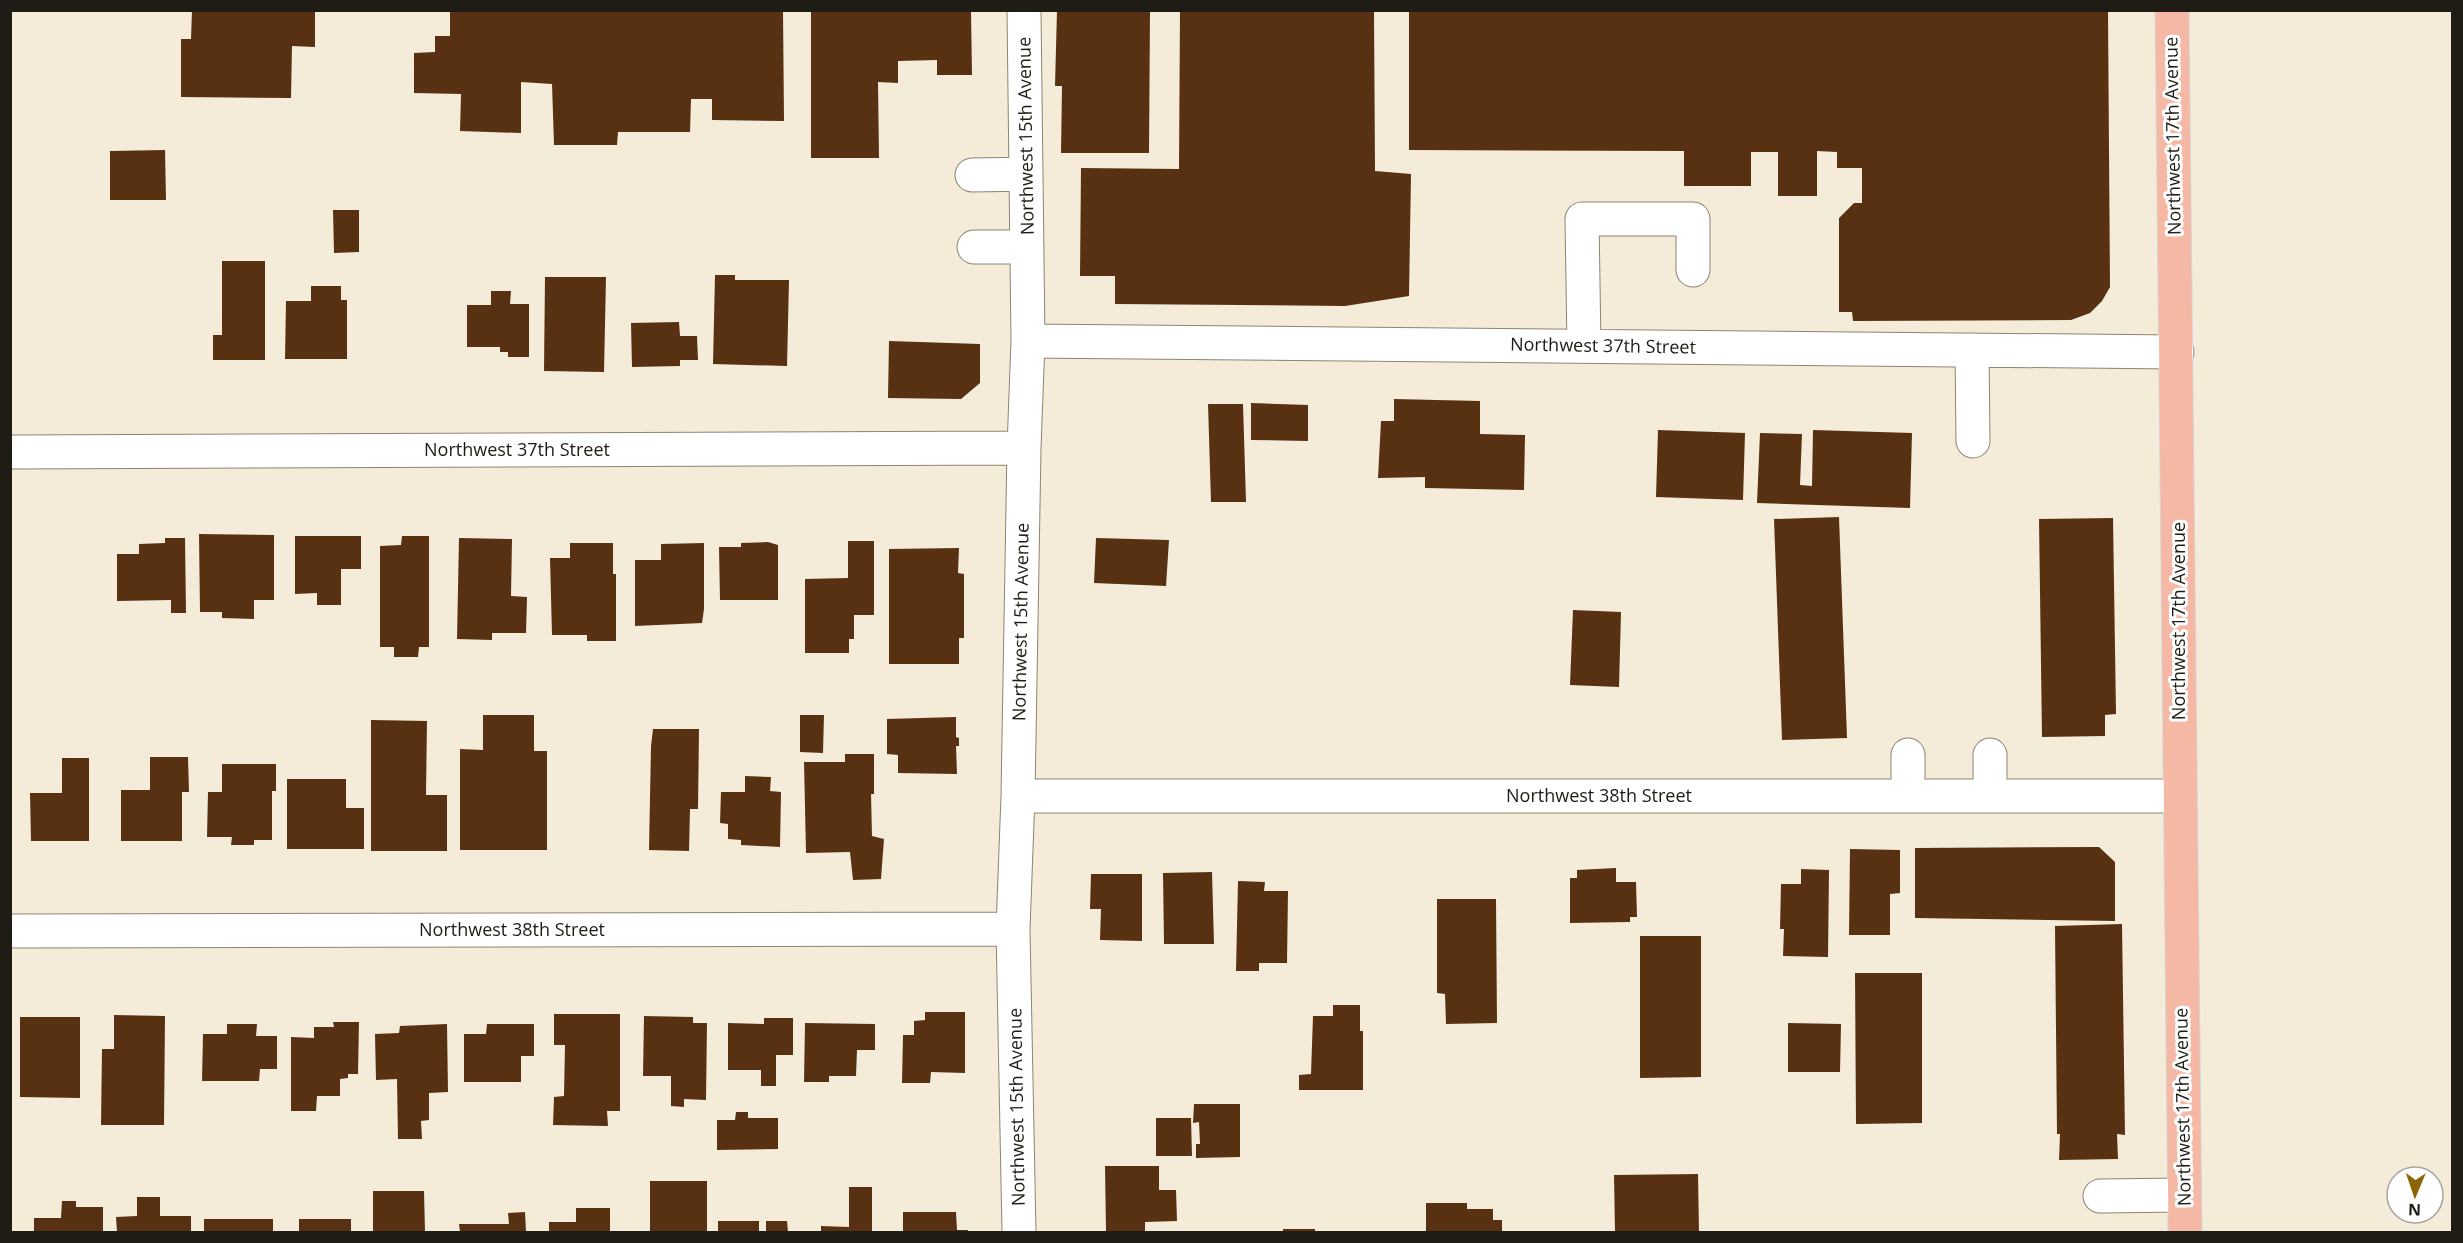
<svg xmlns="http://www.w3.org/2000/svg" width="2463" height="1243" viewBox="0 0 2463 1243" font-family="'Open Sans',sans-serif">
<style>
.building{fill:#583113}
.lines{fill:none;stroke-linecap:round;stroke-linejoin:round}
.minor-casing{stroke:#8d8473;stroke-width:35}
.major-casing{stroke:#d7d6d5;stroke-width:35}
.minor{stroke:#fff;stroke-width:33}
.major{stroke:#f5b8a5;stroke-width:33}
.labels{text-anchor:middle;stroke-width:6;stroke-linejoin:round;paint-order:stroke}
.street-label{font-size:18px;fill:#1f1c15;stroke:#fff}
</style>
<rect width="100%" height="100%" fill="#f5ebd9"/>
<path class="building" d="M192,10h123v37l-23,-1 -1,52 -110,-1v-58h10z
M450,10h333l1,111 -72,-1v-21h-21l-1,33h-72l-1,13h-63l-2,-61 -31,-2v51l-61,-2 1,-37 -47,-1v-40l21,-1v-16h15z
M811,10h160l1,65h-35v-15l-39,1v22l-20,-1 1,76h-68z
M1057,10h93l-1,143h-88l1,-67h-7z
M1180,10h194l1,161 36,3 -2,122 -64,10 -230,-2v-28h-35l1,-108 98,1z
M1409,10h699l2,277 -8,14 -12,12 -19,7 -218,1 -1,-9h-13v-94l15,-15h8v-35h-25v-16l-20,-1v45h-39v-44h-27v34h-67v-35l-275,-1z
M165,150l1,50h-56v-49z
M333,210h26v42l-25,1z
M222,261h43v99h-52v-25h9z
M715,275h20v5h54l-2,86 -74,-2z
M545,277h61l-2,95 -60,-1z
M311,286h30v14h6v59h-62l1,-58h25z
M491,291h20l-1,13h19v53h-21v-5h-8v-5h-33v-42h24z
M679,322l1,14h17l1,24h-18v6l-48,1 -1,-44z
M889,341l91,3v39l-19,16 -73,-1z
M1394,399l86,2v33l45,1 -1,55 -99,-2v-11l-47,1 3,-57h13z
M1251,403l57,2v36l-57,-1z
M1208,404h35l3,98h-35z
M1658,430l87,3 -2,67 -87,-3z
M1813,430l99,3 -2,75 -153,-5 3,-70 42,1 -2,51 12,1z
M1839,517l8,221 -65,2 -8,-221z
M2113,518l3,196 -11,1v21l-63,1 -3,-218z
M199,534l75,1v65h-20v19l-32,-1v-6h-22z
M295,536h66v33h-20v36h-24v-12l-22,1z
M402,536h27v111h-10l-1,10h-24v-10h-14v-101l21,-1z
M165,538h20l1,75h-15v-13l-54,1v-47h22v-10l26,-1z
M459,538l53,1 -1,57 16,1 -1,36h-34v7l-35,-1z
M1096,538l73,2 -3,46 -72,-3z
M848,541h26v74h-20v24h-5v14h-44v-74l43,-1z
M768,542l10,3v55h-58l-1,-53h22v-4z
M570,543h43v31h3v67h-29v-6h-35l-2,-77h20z
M704,543v66l-2,14 -67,3v-66h26v-16z
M959,548l-1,25 6,1v64h-5v26h-70v-115z
M1573,610l48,2 -2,75 -49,-2z
M483,715h51v36h13v99h-87v-101l23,1z
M800,715h24l-1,38 -23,-1z
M956,717v20l3,1v8h-3l1,28 -59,-1v-18l-11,-1v-35z
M371,720l56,1 -1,74h21v56h-76z
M653,729h46l-1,80h-8l-1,42 -40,-1 2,-104z
M845,754h29v40h-3l1,42 12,3 -3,40 -28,1 -3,-28 -44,1 -2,-91h41z
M150,757h38l1,35h-7v49h-61v-51h29z
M62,758h27v83h-58l-1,-48h32z
M222,764h54v27h-4v49h-18v5h-23l1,-8h-25l1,-45h14z
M745,776l26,1 -1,14 11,1 -1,55 -39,-2v-5l-13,-1v-15l-8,-1 1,-31h24z
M287,779h59v29h18v41h-77z
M2099,847l16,15v59l-200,-3v-70z
M1850,849l50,1v43l-10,1v41h-41z
M1616,868v14h20l1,35h-7v5l-60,1v-45h7v-8z
M1801,869l28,1 -1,87 -45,-1 1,-27h-4l1,-45h20z
M1212,872l2,72h-50l-1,-71z
M1091,874h51v67l-42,-1 1,-31h-11z
M1238,881l27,1 -1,9h24l-1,72h-28v8h-23z
M1437,899h59l1,124 -51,1 -1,-30 -8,-1z
M2122,924l3,211 -8,-1 1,25 -59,1 1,-26h-3l-2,-208z
M1640,936h61v141l-61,1z
M1855,973h67v150l-66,1z
M1333,1005h27v26h3v59h-64v-15l12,-1 2,-58h20z
M925,1012h40v61l-34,-1 -1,11h-28l1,-48h11v-14l11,-1z
M554,1014h66v97h-13l1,15 -55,-1 1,-28 10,-1 1,-51h-11z
M114,1015l51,1 -1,109h-63l1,-76h12z
M644,1016l49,1v6h14l-1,77 -22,-1v8l-13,-1v-30h-28z
M20,1017h60v81l-60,-1z
M764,1018h29v37h-17v31h-15v-16h-33v-47l36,1z
M333,1022h26l-1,52h-10v4l-8,1v17h-23l-1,15h-25v-74l23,1v-11h20z
M805,1023l70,1v26h-18l-1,26h-27v6h-25z
M1788,1023l53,1 -1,48h-52z
M227,1024h30l-1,12h21v33h-17l-1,12h-57l1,-47h24z
M447,1024l1,68 -19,1v27l-8,1 1,18h-24l-1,-60 -21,1 -1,-46 24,-1 1,-7z
M487,1024h47v32h-13v26h-57v-48h22z
M1194,1104h46v53l-44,1v-14h4l-1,-22 -6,1z
M736,1112h12v6h30v31l-61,1v-30h18z
M1156,1118h35l1,38h-36z
M1105,1166h54v24h17l1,31 -32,1v10h-39z
M1698,1174l1,58h-84l-1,-57z
M650,1181h57v51h-57z
M849,1187h23v45h-51v-6l28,1z
M373,1191h51l1,41h-52z
M137,1197h23v19h31v16h-74l-1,-15 21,-1z
M62,1201h14v6h27v25h-69v-14h27z
M1426,1203h41v6h26v11h9v12h-76z
M576,1208h34v24h-61v-10h27z
M525,1212l1,20h-66l-1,-8h50l-1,-11z
M903,1212h53l1,18h11v2h-65z
M204,1219h69v13h-69z
M299,1219h52v13h-52z
M718,1221h41v11h-41z
M766,1221h21l1,11h-22z
M1283,1229h32v3h-32z"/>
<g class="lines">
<g class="minor-casing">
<path id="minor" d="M972,175l54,-1
M974,247h53
M1028,341l1149,11
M1584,346l-2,-127h111v51
M1972,350l1,91
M10,452l1014,-4
M1018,796h1162
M1908,796v-41
M1990,796v-41
M10,931l1003,-2
M2100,1196l84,-1
M1019,1232l-6,-303 5,-133 6,-348 4,-107 -4,-331"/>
</g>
<g class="major-casing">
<path id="major" d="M2172,10l13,1222"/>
</g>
<use href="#minor" class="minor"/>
<use href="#major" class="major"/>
</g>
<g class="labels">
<g class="street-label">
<text transform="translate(1026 136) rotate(-91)" y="6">Northwest 15th Avenue</text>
<text transform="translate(2173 136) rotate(-91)" y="6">Northwest 17th Avenue</text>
<text transform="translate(1603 346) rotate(1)" y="6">Northwest 37th Street</text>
<text x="517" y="456">Northwest 37th Street</text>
<text transform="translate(2179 621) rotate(-90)" y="6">Northwest 17th Avenue</text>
<text transform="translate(1021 622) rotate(-89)" y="6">Northwest 15th Avenue</text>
<text x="1599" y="802">Northwest 38th Street</text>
<text x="512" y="936">Northwest 38th Street</text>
<text transform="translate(1017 1107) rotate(-91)" y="6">Northwest 15th Avenue</text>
<text transform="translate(2183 1107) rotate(-91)" y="6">Northwest 17th Avenue</text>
</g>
</g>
<rect width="2463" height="1243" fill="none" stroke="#1f1c15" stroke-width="24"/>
<g transform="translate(2415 1195) rotate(182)"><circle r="28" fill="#ffffff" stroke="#a5a4a1" stroke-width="1.5"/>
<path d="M0-4.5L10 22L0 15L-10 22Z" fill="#8d6407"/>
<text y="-9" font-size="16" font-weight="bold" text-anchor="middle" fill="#1f1c15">N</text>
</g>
</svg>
